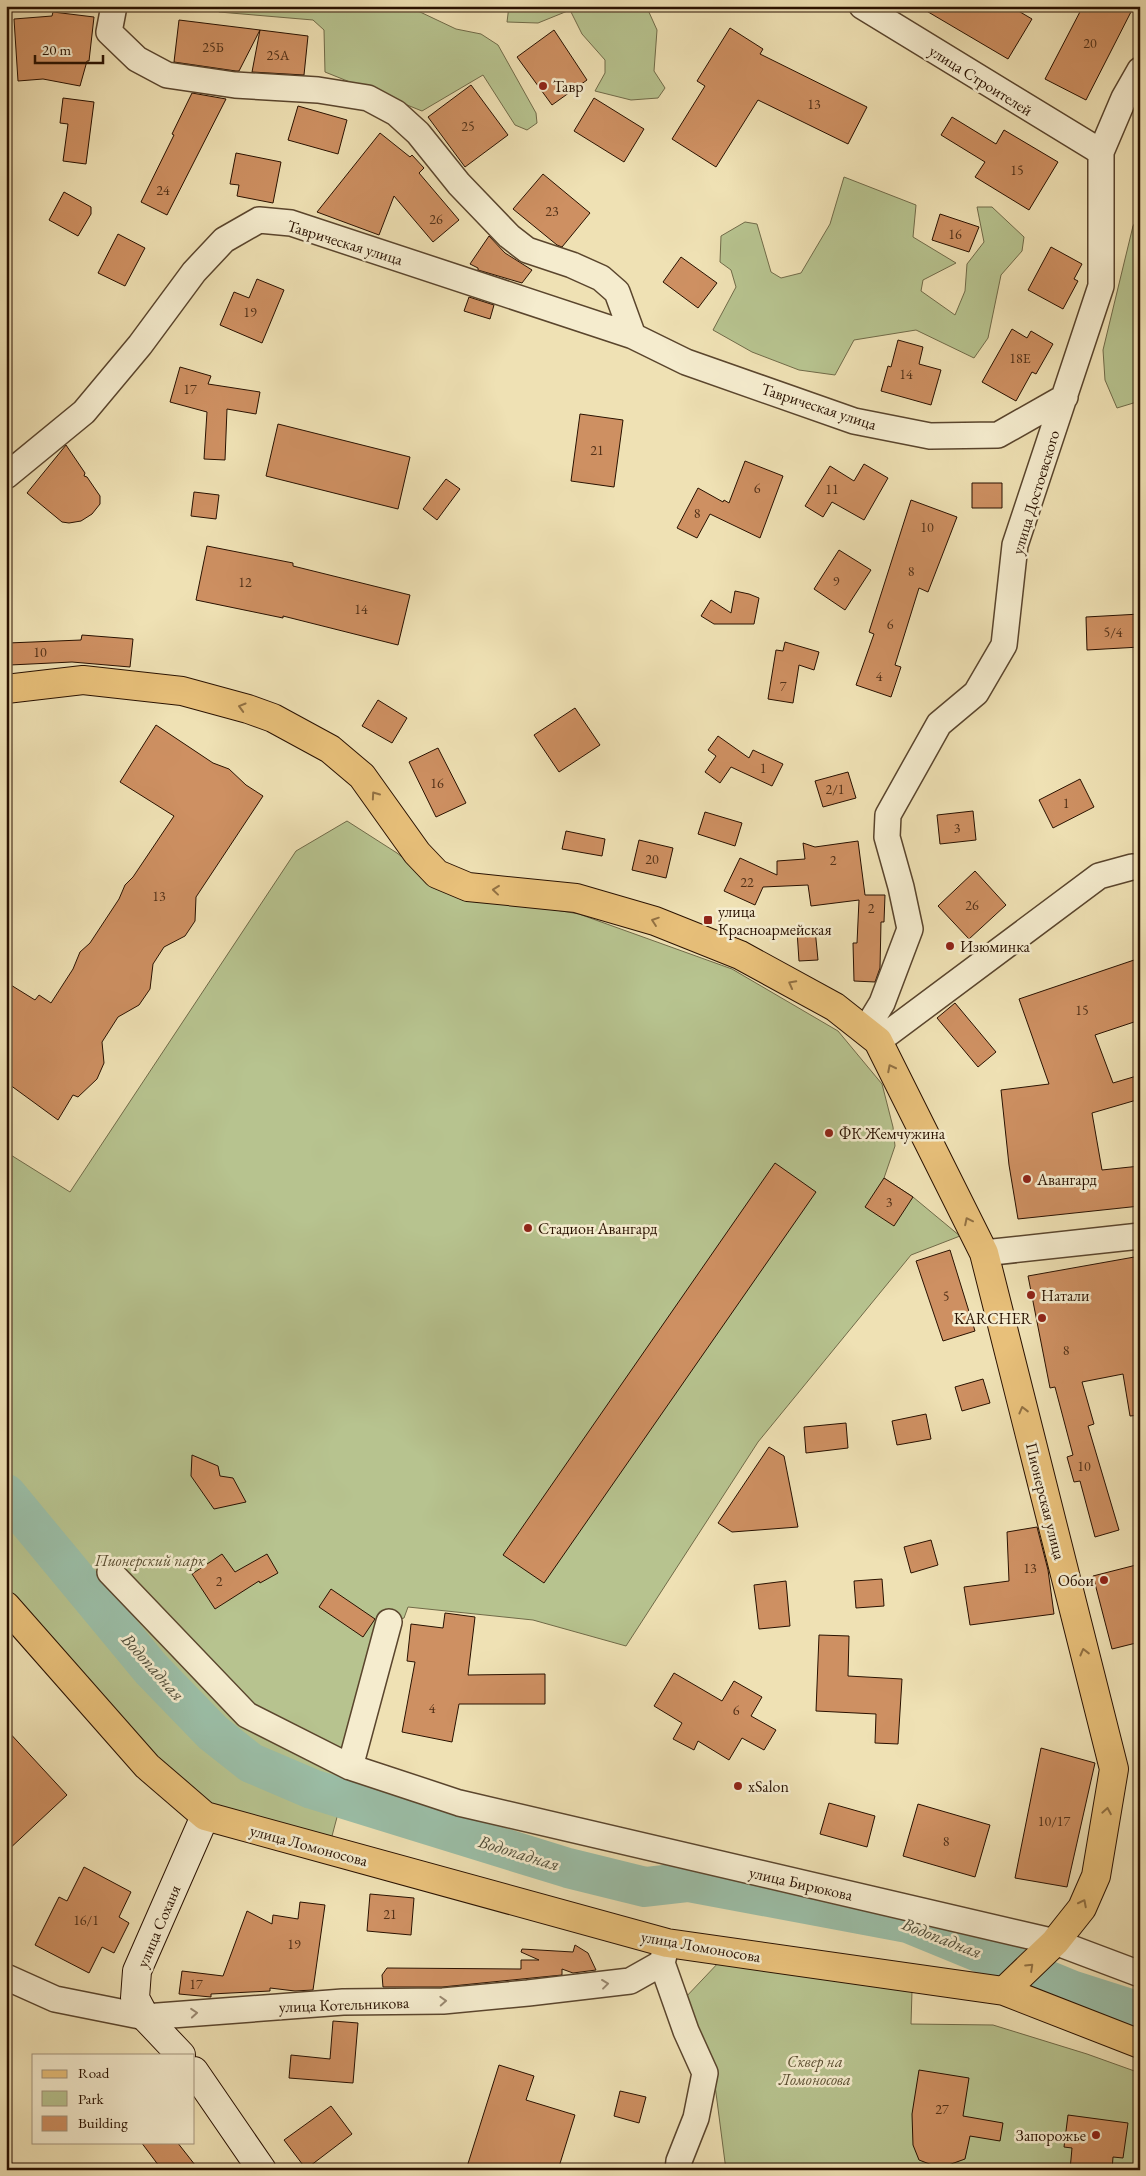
<svg xmlns="http://www.w3.org/2000/svg" width="1146" height="2176" viewBox="0 0 1146 2176" font-family="'EB Garamond',serif">
<style>
.green{fill:#b7c38f;stroke:#706a48}
.lines{fill:none;stroke-linecap:round;stroke-linejoin:round}
.river{stroke:#9bbea7;stroke-width:40}
.building{fill:#ce9062;stroke:#291100}
.street-casing{stroke:#5a452d;stroke-width:28}
.secondary-casing{stroke:#291100;stroke-width:30}
.primary-casing{stroke:#291100;stroke-width:30}
.street{stroke:#f5ecce;stroke-width:25}
.secondary{stroke:#f5ecce;stroke-width:28}
.primary{stroke:#e8c07a;stroke-width:28}
.oneway{stroke:#927143}
.oneway2{stroke:#998971}
.poi-dot{fill:#8f2418;stroke:#f5ecce;stroke-width:2}
.labels{text-anchor:middle;stroke-width:5;stroke-linejoin:round;paint-order:stroke}
.number-label{font-size:14px;fill:#523118}
.street-label{font-size:16px;fill:#291100;stroke:#f5ecce}
.poi-label{font-size:16px;fill:#291100;stroke:#f5ecce;text-anchor:start}
.park-label{font-size:16px;font-style:italic;fill:#5b4f32;stroke:#f5ecce}
.water-label{font-size:18px;font-style:italic;fill:#514e3a;stroke:#f5ecce}
</style>
<rect width="100%" height="100%" fill="#efe1b4"/>
<filter id="stains"><feTurbulence type="fractalNoise" baseFrequency=".004" numOctaves="4"/><feColorMatrix values="0 0 0 0 .2 0 0 0 0 .09 0 0 0 0 .02 0 0 0 .5 -.17"/></filter>
<radialGradient id="worn" r=".72"><stop offset=".6" stop-color="#630" stop-opacity="0"/><stop offset="1" stop-color="#630" stop-opacity=".3"/></radialGradient>
<path class="green" d="M212,6h205l1,5 38,18 25,5 17,11 38,68 1,10 -10,7 -12,-5 -32,-50 -61,36 -97,-39 -1,-42 -11,-10 -94,-8z
M509,6h133l6,4 9,20 -3,41 11,17 -7,10 -27,2 -36,-9 10,-18v-13l-23,-26 -12,-24 -32,13 -31,-1z
M844,177l72,28 -3,32 43,26 -33,17 -2,11 34,24 10,-24 2,-27 17,-22 -7,-35h15l32,30 -2,14 -21,24 -13,63 -14,20 -58,-28 -62,10 -19,35 -36,-5 -47,-18 -39,-22 23,-43 -5,-17 -11,-8 1,-26 24,-14 12,2 14,48 10,6 20,-5 29,-49z
M1140,215v186l-23,7 -12,-28 -2,-30 30,-124z
M347,821l50,32 49,38 133,23 153,55 106,62 44,53 11,43 2,19 -11,32 29,19 47,39 -49,19 -153,187 -132,204 -93,-26 -125,-13 -4,11 -15,4 -61,229 -122,-35 -200,-208v-456l64,40 226,-341z
M721,1960l191,31 -1,33 82,1 94,29 53,19v97h-414l-13,-100 -29,-71z"/>
<g class="lines">
<path class="river" d="M6,1494l145,175 62,64 38,30 61,26 256,79 77,19 44,-5 219,41 163,67 69,22"/>
</g>
<path class="building" d="M918,6h92l22,13 -24,40z
M1083,6h51l-48,94 -41,-21z
M53,12l41,5 -5,44h-2l-7,25 -37,-7 -25,2 -4,-62 38,-3z
M179,20l81,10 -21,41h-3l-62,-9z
M730,28l33,21 -3,5 107,53 -19,37 -90,-44 -42,67 -44,-28 33,-53 -8,-5z
M260,30l48,6 -4,39 -52,-3z
M554,30l33,50 -35,25 -35,-48z
M471,85l37,50 -43,32 -37,-50z
M192,93l34,6 -59,116 -26,-13 33,-67 -2,-1z
M63,98l31,4 -8,62 -23,-3 5,-37 -8,-1z
M594,98l50,31 -20,33 -50,-31z
M298,106l49,14 -9,34 -50,-14z
M952,117l44,27 8,-14 54,32 -29,48 -54,-33 10,-15 -44,-27z
M380,133l30,24 2,-2 12,13 -5,5 40,47 -26,22 -39,-46 -15,39 -62,-23z
M236,153l45,9 -8,41 -36,-7 2,-11 -9,-1z
M543,174l47,39 -28,34 -5,-2 -44,-36z
M64,192l27,15v7l-13,22 -29,-16z
M940,214l39,13 -10,25 -37,-12z
M118,234l27,14 -20,38 -27,-13z
M489,236l16,17 27,17 -10,13 -44,-13v-2l-8,-4z
M1051,247l31,17 -8,15 4,2 -15,28 -35,-19z
M681,257l36,26 -19,25 -35,-26z
M257,279l27,11 -22,53 -42,-18 14,-33 15,6z
M469,297l25,8 -4,14 -26,-8z
M1012,329l15,9 4,-7 22,13 -17,30 -4,-2 -16,29 -34,-19z
M898,340l25,7 -4,17 22,6 -10,35 -50,-14 7,-25 3,1z
M180,367l31,9 -3,8 52,8 -4,22 -29,-5 -2,51 -21,-1 3,-47 -37,-10z
M580,414l43,6 -9,67 -43,-6z
M278,424l132,33 -12,52 -132,-33z
M66,445l19,28 -1,3 3,1 13,19v8l-8,10 -11,7 -12,2 -7,-1 -35,-29z
M745,461l38,15 -23,62 -50,-24 -13,24 -20,-10 21,-40 25,14 1,-2 5,3z
M864,464l24,14 -24,42 -32,-18 -9,15 -18,-11 25,-40 24,15z
M446,479l14,10 -23,31 -14,-11z
M972,483h30v25h-30z
M194,492l25,3 -3,24 -25,-3z
M911,500l46,17 -29,75 -9,-4 -24,77 6,2 -10,30 -35,-12 18,-51 -5,-2z
M207,546l86,17v3l117,29 -12,50 -115,-29v2l-87,-18z
M839,550l32,20 -26,40 -31,-21z
M735,591l14,3 10,4 -5,26h-40l-13,-8 10,-16 20,13z
M1140,614v33l-53,3 -1,-33z
M82,635l51,4 -3,28 -58,-5 -62,3 -2,-22 73,-3z
M785,642l34,10 -5,18 -15,-5 -6,38 -25,-4 8,-49 7,1z
M378,700l29,18 -15,25 -30,-17z
M575,708l25,37 -41,27 -25,-37z
M156,725l57,38 16,6 17,16 17,11 -67,101 -1,24 -10,15 -21,11 -11,17 -3,25 -11,16 -21,12 -16,25 2,21 -7,16 -19,18 -5,-2 -15,25 -52,-38v-100l29,18 4,-5 12,8 22,-34 7,-17 10,-9 29,-44 6,-14 8,-8 41,-61 -54,-34z
M718,736l31,22 4,-8 30,14 -11,22 -41,-19 -11,16 -15,-11 11,-16 -8,-6z
M438,748l28,55 -30,14 -27,-55z
M848,772l8,26 -33,9 -8,-26z
M1080,779l14,28 -41,21 -14,-28z
M973,811l3,29 -36,4 -3,-29z
M705,812l37,11 -7,23 -37,-12z
M566,831l39,8 -3,17 -40,-7z
M639,840l34,8 -7,30 -34,-8z
M858,841l7,54h20l-1,27h-3l-1,46 -5,14 -21,-1 -1,-38h4l2,-43 -48,6 -3,-21 -45,2 -8,18 -31,-14 16,-33 37,17v-14l28,-2 -2,-16 12,4z
M975,871l31,34 -37,34 -31,-33z
M815,929l3,31 -19,1 -2,-30z
M1140,958v62l-45,15 18,48 27,-8v24l-48,14 10,57 38,-4v40l-122,13 -9,-54 -8,-75 48,-6 -30,-85z
M955,1003l41,49 -18,15 -41,-49z
M775,1163l41,29 -272,391 -41,-28z
M884,1178l29,19 -19,29 -29,-19z
M950,1250l25,81 -32,10 -27,-80z
M1140,1256v159l-10,1 -7,-42 -41,8 12,42 -6,2 31,104 -24,7 -15,-56 -6,1 -7,-25 6,-2 -18,-68 -5,1 -22,-112z
M983,1379l7,24 -28,8 -7,-24z
M926,1414l5,25 -34,6 -5,-24z
M846,1423l2,25 -42,5 -2,-26z
M769,1447l15,9 14,71 -66,5 -14,-9z
M192,1455l26,11 2,10 13,2 13,24 -32,7 -23,-33z
M1037,1527l11,43 6,44 -84,11 -6,-38 45,-6 -2,-49z
M931,1540l7,25 -27,8 -7,-26z
M222,1554l13,18 32,-18 11,19 -18,10 -1,-2 -44,28 -23,-35z
M1140,1564v24l-5,1 5,17v36l-28,7 -19,-73z
M882,1579l2,27 -28,2 -2,-27z
M786,1581l4,45 -31,3 -5,-44z
M331,1589l44,30 -12,18 -44,-30z
M445,1613l30,4 -7,58 77,-1v30h-86l-7,38 -50,-10 13,-70 -8,-1 4,-37 32,4z
M819,1635l30,1 -1,40 54,3 -4,65 -23,-1 1,-29 -60,-3z
M674,1673l48,28 12,-20 28,16 -11,19 25,14 -12,20 -22,-12 -13,22 -31,-19 -4,9 -21,-11 9,-16 -28,-17z
M6,1729l61,66 -61,57z
M1041,1748l54,15 -28,124 -52,-9z
M829,1803l46,13 -8,31 -47,-13z
M918,1804l72,21 -15,52 -72,-21z
M84,1867l47,25 -12,25 10,6 -15,30 -12,-6 -13,26 -54,-28 24,-48 8,4z
M370,1894l44,4 -3,37 -44,-4z
M300,1902l25,3 -12,85 -18,1 -25,-3v3l-59,3v3l-32,-3 3,-23 41,5 24,-65 25,13 1,-9 25,4z
M575,1945l13,8 8,17 -23,3 -11,-4v6l-120,12h-59l-1,-12 5,-7 134,1v-9h18l-18,-8 1,-3 51,3z
M333,2021l25,2 -5,60 -64,-5 2,-23 39,4z
M499,2065l35,11 -8,24 49,15 -17,55h-92z
M919,2070l50,8 -6,38 40,7 -3,18 -30,-5 -5,23 -25,9 -21,-8 -6,-15 -1,-31z
M620,2091l26,6 -7,26 -25,-7z
M331,2106l21,28 -46,35 -22,-29z
M1068,2115l60,8 -5,35 -10,-1 -1,13h-42l2,-22 -8,-1z
M141,2142h36l22,28h-37z"/>
<g class="lines">
<g class="street-casing">
<path id="street" d="M114,6l-5,26 28,27 30,16 68,10 83,5 50,8 28,15 22,20 41,51 50,52 18,14 45,15 29,13 16,14 16,44
M862,6l239,146
M6,476l78,-64 56,-67 54,-73 30,-32 35,-20 32,3 342,113 53,26 168,59 76,15 68,-1 67,-38
M865,1031l17,-28 28,-74 -9,-42 -14,-50 1,-22 51,-91 37,-31 28,-48 11,-100 86,-259v-134l23,-54 16,-28
M878,1041l221,-165 33,-9h8
M984,1253l156,-17
M110,1572l137,143 103,52 109,36 596,139 85,32
M350,1767l39,-145
M662,1963l24,68 19,42 -9,45 -17,43 -1,9
M6,1977l49,22 90,18 198,-15 100,-1 85,-8 102,-12 32,-18 5,-20"/>
</g>
<g class="secondary-casing">
<path id="secondary" d="M181,2055l-36,-38 -10,-19 2,-27 68,-155
M194,2071l68,99"/>
</g>
<g class="primary-casing">
<path id="primary" d="M6,689l77,-9 99,11 66,18 25,9 57,31 32,27 55,77 20,21 31,13 108,11 79,23 85,34 95,52 43,34 106,212 130,516 -18,107 -14,32 -27,34 -51,49
M6,1606l141,160 58,50 462,127 337,48 136,53"/>
</g>
<use href="#street" class="street"/>
<use href="#secondary" class="secondary"/>
<use href="#primary" class="primary"/>
</g>
<defs><path id="oneway-chevron" d="M-2-3.5L2.5 0L-2 3.5" fill="none" stroke-width="1.6" stroke-linecap="round" stroke-linejoin="round" transform="scale(1.25)"/></defs>
<g class="oneway">
<use href="#oneway-chevron" transform="translate(242 707) rotate(-164)"/>
<use href="#oneway-chevron" transform="translate(375 795) rotate(-125)"/>
<use href="#oneway-chevron" transform="translate(496 890) rotate(-174)"/>
<use href="#oneway-chevron" transform="translate(655 921) rotate(-161)"/>
<use href="#oneway-chevron" transform="translate(792 984) rotate(-152)"/>
<use href="#oneway-chevron" transform="translate(891 1068) rotate(-117)"/>
<use href="#oneway-chevron" transform="translate(968 1221) rotate(-116)"/>
<use href="#oneway-chevron" transform="translate(1023 1410) rotate(-104)"/>
<use href="#oneway-chevron" transform="translate(1084 1652) rotate(-104)"/>
<use href="#oneway-chevron" transform="translate(1107 1811) rotate(-80)"/>
<use href="#oneway-chevron" transform="translate(1083 1903) rotate(-63)"/>
<use href="#oneway-chevron" transform="translate(1030 1967) rotate(-43)"/>
</g>
<g class="oneway2">
<use href="#oneway-chevron" transform="translate(605 1984) rotate(-7)"/>
<use href="#oneway-chevron" transform="translate(443 2001) rotate(-3)"/>
<use href="#oneway-chevron" transform="translate(194 2013) rotate(-5)"/>
</g>
<g class="poi-dot">
<circle cx="543" cy="86" r="5"/>
<rect x="703" y="915" width="10" height="10" rx="2.5"/>
<circle cx="950" cy="946" r="5"/>
<circle cx="829" cy="1133" r="5"/>
<circle cx="1027" cy="1179" r="5"/>
<circle cx="528" cy="1228" r="5"/>
<circle cx="1031" cy="1295" r="5"/>
<circle cx="1042" cy="1318" r="5"/>
<circle cx="1104" cy="1580" r="5"/>
<circle cx="738" cy="1786" r="5"/>
<circle cx="1096" cy="2135" r="5"/>
</g>
<g class="labels">
<g class="number-label">
<text x="1090" y="48">20</text>
<text x="213" y="52">25Б</text>
<text x="278" y="60">25А</text>
<text x="814" y="109">13</text>
<text x="468" y="131">25</text>
<text x="1017" y="175">15</text>
<text x="163" y="195">24</text>
<text x="552" y="216">23</text>
<text x="436" y="224">26</text>
<text x="955" y="239">16</text>
<text x="250" y="317">19</text>
<text x="1020" y="363">18Е</text>
<text x="906" y="379">14</text>
<text x="190" y="394">17</text>
<text x="597" y="455">21</text>
<text x="757" y="493">6</text>
<text x="832" y="494">11</text>
<text x="697" y="518">8</text>
<text x="927" y="532">10</text>
<text x="911" y="576">8</text>
<text x="836" y="586">9</text>
<text x="245" y="587">12</text>
<text x="361" y="614">14</text>
<text x="890" y="629">6</text>
<text x="1113" y="637">5/4</text>
<text x="40" y="657">10</text>
<text x="879" y="681">4</text>
<text x="783" y="691">7</text>
<text x="763" y="773">1</text>
<text x="437" y="788">16</text>
<text x="835" y="794">2/1</text>
<text x="1066" y="808">1</text>
<text x="957" y="833">3</text>
<text x="652" y="864">20</text>
<text x="833" y="865">2</text>
<text x="747" y="887">22</text>
<text x="159" y="901">13</text>
<text x="972" y="910">26</text>
<text x="871" y="913">2</text>
<text x="1082" y="1015">15</text>
<text x="889" y="1207">3</text>
<text x="946" y="1301">5</text>
<text x="1066" y="1355">8</text>
<text x="1084" y="1471">10</text>
<text x="1030" y="1573">13</text>
<text x="219" y="1586">2</text>
<text x="432" y="1713">4</text>
<text x="736" y="1715">6</text>
<text x="1054" y="1826">10/17</text>
<text x="946" y="1846">8</text>
<text x="390" y="1919">21</text>
<text x="86" y="1925">16/1</text>
<text x="294" y="1949">19</text>
<text x="196" y="1989">17</text>
<text x="942" y="2114">27</text>
</g>
<g class="street-label">
<text transform="translate(981 80) rotate(32)" y="6">улица Строителей</text>
<text transform="translate(345 242) rotate(17)" y="6">Таврическая улица</text>
<text transform="translate(819 406) rotate(18)" y="6">Таврическая улица</text>
<text transform="translate(1035 492) rotate(-73)" y="6">улица Достоевского</text>
<text transform="translate(1046 1501) rotate(76)" y="6">Пионерская улица</text>
<text transform="translate(309 1845) rotate(15)" y="6">улица Ломоносова</text>
<text transform="translate(801 1883) rotate(13)" y="6">улица Бирюкова</text>
<text transform="translate(158 1926) rotate(-67)" y="6">улица Соханя</text>
<text transform="translate(701 1946) rotate(10)" y="6">улица Ломоносова</text>
<text transform="translate(344 2004) rotate(-2)" y="6">улица Котельникова</text>
</g>
<g class="poi-label">
<text x="553" y="92">Тавр</text>
<text x="718" y="917">улица<tspan x="718" dy="18">Красноармейская</tspan></text>
<text x="960" y="952">Изюминка</text>
<text x="839" y="1139">ФК Жемчужина</text>
<text x="1037" y="1185">Авангард</text>
<text x="538" y="1234">Стадион Авангард</text>
<text x="1041" y="1301">Натали</text>
<text x="1032" y="1324" text-anchor="end">KARCHER</text>
<text x="1094" y="1586" text-anchor="end">Обои</text>
<text x="748" y="1792">xSalon</text>
<text x="1086" y="2141" text-anchor="end">Запорожье</text>
</g>
<g class="park-label">
<text x="150" y="1566">Пионерский парк</text>
<text x="815" y="2067">Сквер на<tspan x="815" dy="18">Ломоносова</tspan></text>
</g>
<g class="water-label">
<text transform="translate(153 1667) rotate(48)" y="6">Водопадная</text>
<text transform="translate(519 1853) rotate(17)" y="6">Водопадная</text>
<text transform="translate(942 1938) rotate(21)" y="6">Водопадная</text>
</g>
</g>
<rect width="1146" height="2176" fill="none" stroke="#efe1b4" stroke-width="25"/>
<rect x="8" y="8" width="1131" height="2161" fill="none" stroke="#291100" stroke-width="2.5"/>
<rect x="12" y="12" width="1121" height="2151" fill="none" stroke="#291100"/>
<rect x="32" y="2054" width="162" height="90" fill="#f5ecce" stroke="#a3947c"/>
<rect x="42" y="2070" width="25" height="8" fill="#e8c07a" stroke="#a3947c"/>
<text x="78" y="2078" font-size="15" fill="#291100">Road</text>
<rect x="42" y="2091" width="25" height="15" fill="#b7c38f" stroke="#a3947c"/>
<text x="78" y="2104" font-size="15" fill="#291100">Park</text>
<rect x="42" y="2116" width="25" height="15" fill="#ce9062" stroke="#a3947c"/>
<text x="78" y="2128" font-size="15" fill="#291100">Building</text>
<path d="M35 55v8h68v-8" fill="none" stroke="#291100" stroke-width="2.5"/>
<text x="42" y="55" font-size="15" fill="#291100" stroke="#f5ecce" stroke-width="4" paint-order="stroke">20 m</text>
<rect width="100%" height="100%" filter="url(#stains)"/>
<rect width="100%" height="100%" fill="url(#worn)"/>
</svg>
